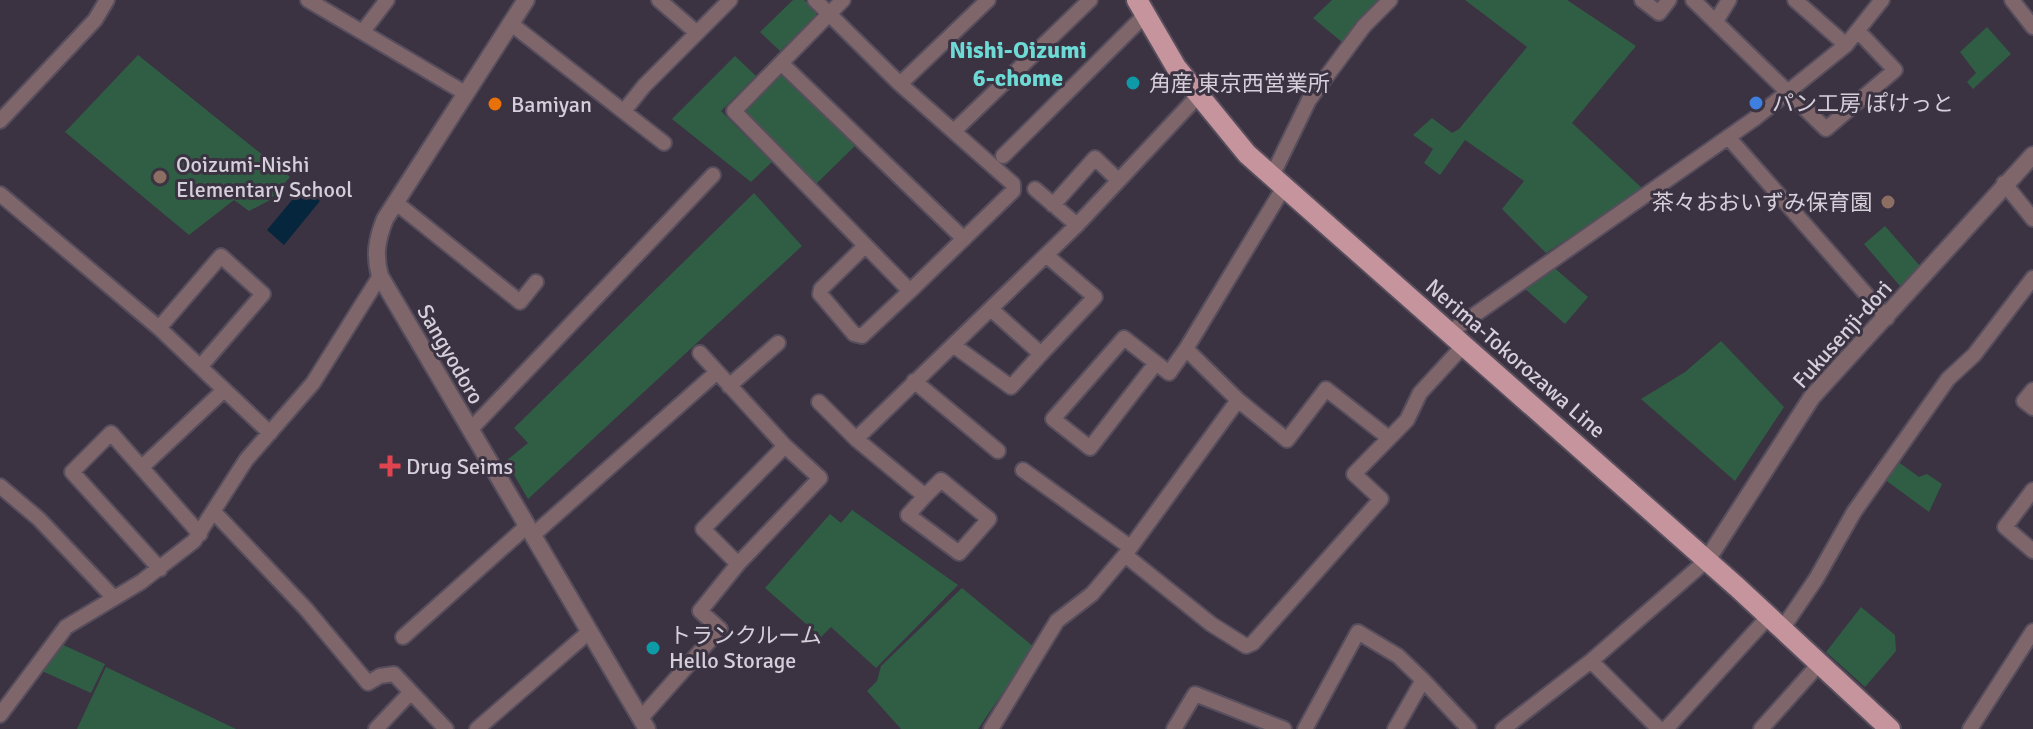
<svg xmlns="http://www.w3.org/2000/svg" width="2033" height="729" viewBox="0 0 2033 729" font-family="Signika,'Noto Sans JP',sans-serif">
<style>
.green{fill:#305e45}
.water{fill:#05263d}
.lines{fill:none;stroke-linecap:round;stroke-linejoin:round}
.minor-casing{stroke:#574e5d;stroke-width:18}
.tertiary-casing{stroke:#574e5d;stroke-width:20}
.primary-casing{stroke:#574e5d;stroke-width:24}
.minor{stroke:#7e666a;stroke-width:14}
.tertiary{stroke:#7e666a;stroke-width:16}
.primary{stroke:#c5949c;stroke-width:20}
.culture-dot{fill:#0f9aa8;stroke:#3b3242;stroke-width:3}
.shop-dot{fill:#3f7fe0;stroke:#3b3242;stroke-width:3}
.food-dot{fill:#e8710a;stroke:#3b3242;stroke-width:3}
.education-dot{fill:#8d6e63;stroke:#3b3242;stroke-width:3}
.health-dot{fill:#e0444e;stroke:#3b3242;stroke-width:3}
.labels{text-anchor:middle;stroke-width:6;stroke-linejoin:round;paint-order:stroke}
.poi-label{font-size:22px;fill:#d5cfda;stroke:#3b3242;text-anchor:start}
.street-label{font-size:22px;fill:#d5cfda;stroke:#3b3242}
.neighbourhood-label{font-size:24px;font-weight:bold;fill:#6edad5;stroke:#3b3242}
</style>
<rect width="100%" height="100%" fill="#3b3242"/>
<path class="green" d="M793,0h11l12,10v6l-36,35 -20,-19z
M1332,0h50l-39,43 -30,-25z
M1465,0h102l69,46 -64,77 71,66 -97,64 -44,-44 22,-28 -59,-41 -25,35 -16,-12 9,-14 -20,-14 19,-17 20,15 7,-4 68,-82z
M1987,27l24,27 -38,35 -6,-7 9,-9 -16,-21z
M138,55l152,122 -20,23 -21,11 -15,-11 -45,35 -124,-103z
M735,56l21,20 -35,35 51,51 -21,20 -79,-63z
M776,75h7l73,70 -41,40 -71,-72v-6z
M754,193l48,53 -274,253 -22,-38 22,-18 -14,-15z
M1885,226l35,40 -20,20 -36,-42z
M1551,265l37,32 -23,27 -42,-37z
M1721,341l63,66 -49,74 -94,-82 44,-27z
M1897,461l22,16 8,-3 15,10 -13,28 -45,-33z
M852,510l106,75 -82,83 -45,-41 -10,10 -56,-49 65,-74 11,9z
M962,588l72,59 -56,82h-77l-34,-38 10,-10 4,-15z
M1861,607l34,28 1,16 -31,36 -39,-35z
M61,644l44,20 -14,29 -49,-22z
M106,667l130,62h-159z"/>
<path class="water" d="M303,187l17,14 -36,44 -17,-15z"/>
<g class="lines">
<g class="minor-casing">
<path id="minor" d="M308,0l157,93
M659,0l38,33
M815,0l85,84 113,100v7l-103,100 -176,-180 96,-98 13,-13
M1642,0l17,13 10,-13
M1693,0l133,129 69,-59 -36,-38
M1795,0l51,45
M2012,0l21,27
M1716,21l13,-21
M510,23l154,120
M364,30l23,-30
M781,63l183,176
M900,84l88,-84
M624,111l20,-25 86,-86
M0,121l95,-101 12,-20
M954,131l136,-131
M1728,137l159,181
M1003,156l142,-141
M1272,176l37,-76 55,-74 26,-26
M2004,183l29,36
M1035,189l42,36
M0,194l159,134 111,105
M395,202l125,100 16,-20
M1053,205l42,-47 23,22
M865,246l-44,43 -1,5 34,40 8,2 48,-45
M159,328l62,-72 42,38 -63,73
M1450,332l304,-213 92,-74 36,-45
M953,345l58,42 30,-33 -50,-45
M700,353l85,93
M1041,354l54,-57 -49,-42
M1156,363l-66,85 -37,-29 71,-81 45,35 17,-24
M914,381l84,70
M729,386l49,-43
M2033,390l-9,11 9,7
M1238,400l49,40 39,-51 63,49
M819,402l37,37 69,57 -17,19 51,38 30,-34 -48,-39 -16,16
M470,430l243,-255
M856,439l221,-214 120,-128
M142,467l81,-76
M1023,470l107,77
M0,486l39,33 75,79
M2033,490l-28,37 28,24
M214,512l92,97 62,74 12,-7 14,-2 52,55
M533,535l184,-163
M1125,555l86,69 35,22 7,-3 128,-144 -27,-25 53,-54 13,-27 45,-49
M160,569l-88,-97 39,-39 89,101
M1782,629l34,-50 38,-67 94,-133 26,-24 59,-77
M403,637l124,-111
M1591,661l68,68
M1423,680l46,49
M0,715l66,-88 75,-45 53,-41 52,-81 67,-77 67,-107
M641,718l79,-89 -20,-18 38,-47 82,-86 -35,-32 -82,83 35,35
M376,729l35,-37
M477,729l113,-98
M991,729l66,-108 35,-27 33,-39 113,-155 -52,-51 98,-162
M1174,729l21,-35 89,35
M1305,729l53,-97 40,24 25,24 -28,49
M1503,729l88,-68 116,-101
M1666,729l103,-113
M1761,729l59,-66
M1970,729l63,-98"/>
</g>
<g class="tertiary-casing">
<path id="tertiary" d="M526,0l-141,219c-8,20 -11,36 -5,57l267,453
M1707,560l105,-163 221,-242"/>
</g>
<g class="primary-casing">
<path id="primary" d="M1137,0l39,67 71,87 490,433 153,142"/>
</g>
<use href="#minor" class="minor"/>
<use href="#tertiary" class="tertiary"/>
<use href="#primary" class="primary"/>
</g>
<g class="culture-dot">
<circle cx="1133" cy="83" r="8"/>
<circle cx="653" cy="648" r="8"/>
</g>
<circle class="shop-dot" cx="1756" cy="103" r="8"/>
<circle class="food-dot" cx="495" cy="104" r="8"/>
<g class="education-dot">
<circle cx="160" cy="177" r="8"/>
<circle cx="1888" cy="202" r="8"/>
</g>
<path class="health-dot" d="M386 454h8v8h8v8h-8v8h-8v-8h-8v-8h8z"/>
<g class="labels">
<g class="poi-label">
<text x="1149" y="91">角産 東京西営業所</text>
<text x="1772" y="111">パン工房 ぽけっと</text>
<text x="511" y="112">Bamiyan</text>
<text x="176" y="172">Ooizumi-Nishi<tspan x="176" dy="25">Elementary School</tspan></text>
<text x="1872" y="210" text-anchor="end">茶々おおいずみ保育園</text>
<text x="406" y="474">Drug Seims</text>
<text x="669" y="643">トランクルーム<tspan x="669" dy="25">Hello Storage</tspan></text>
</g>
<g class="street-label">
<text transform="translate(1842 334) rotate(-48)" y="8">Fukusenji-dori</text>
<text transform="translate(451 354) rotate(60)" y="8">Sangyodoro</text>
<text transform="translate(1516 358) rotate(41)" y="8">Nerima-Tokorozawa Line</text>
</g>
<g class="neighbourhood-label">
<text x="1018" y="58">Nishi-Oizumi<tspan x="1018" dy="28">6-chome</tspan></text>
</g>
</g>
</svg>
